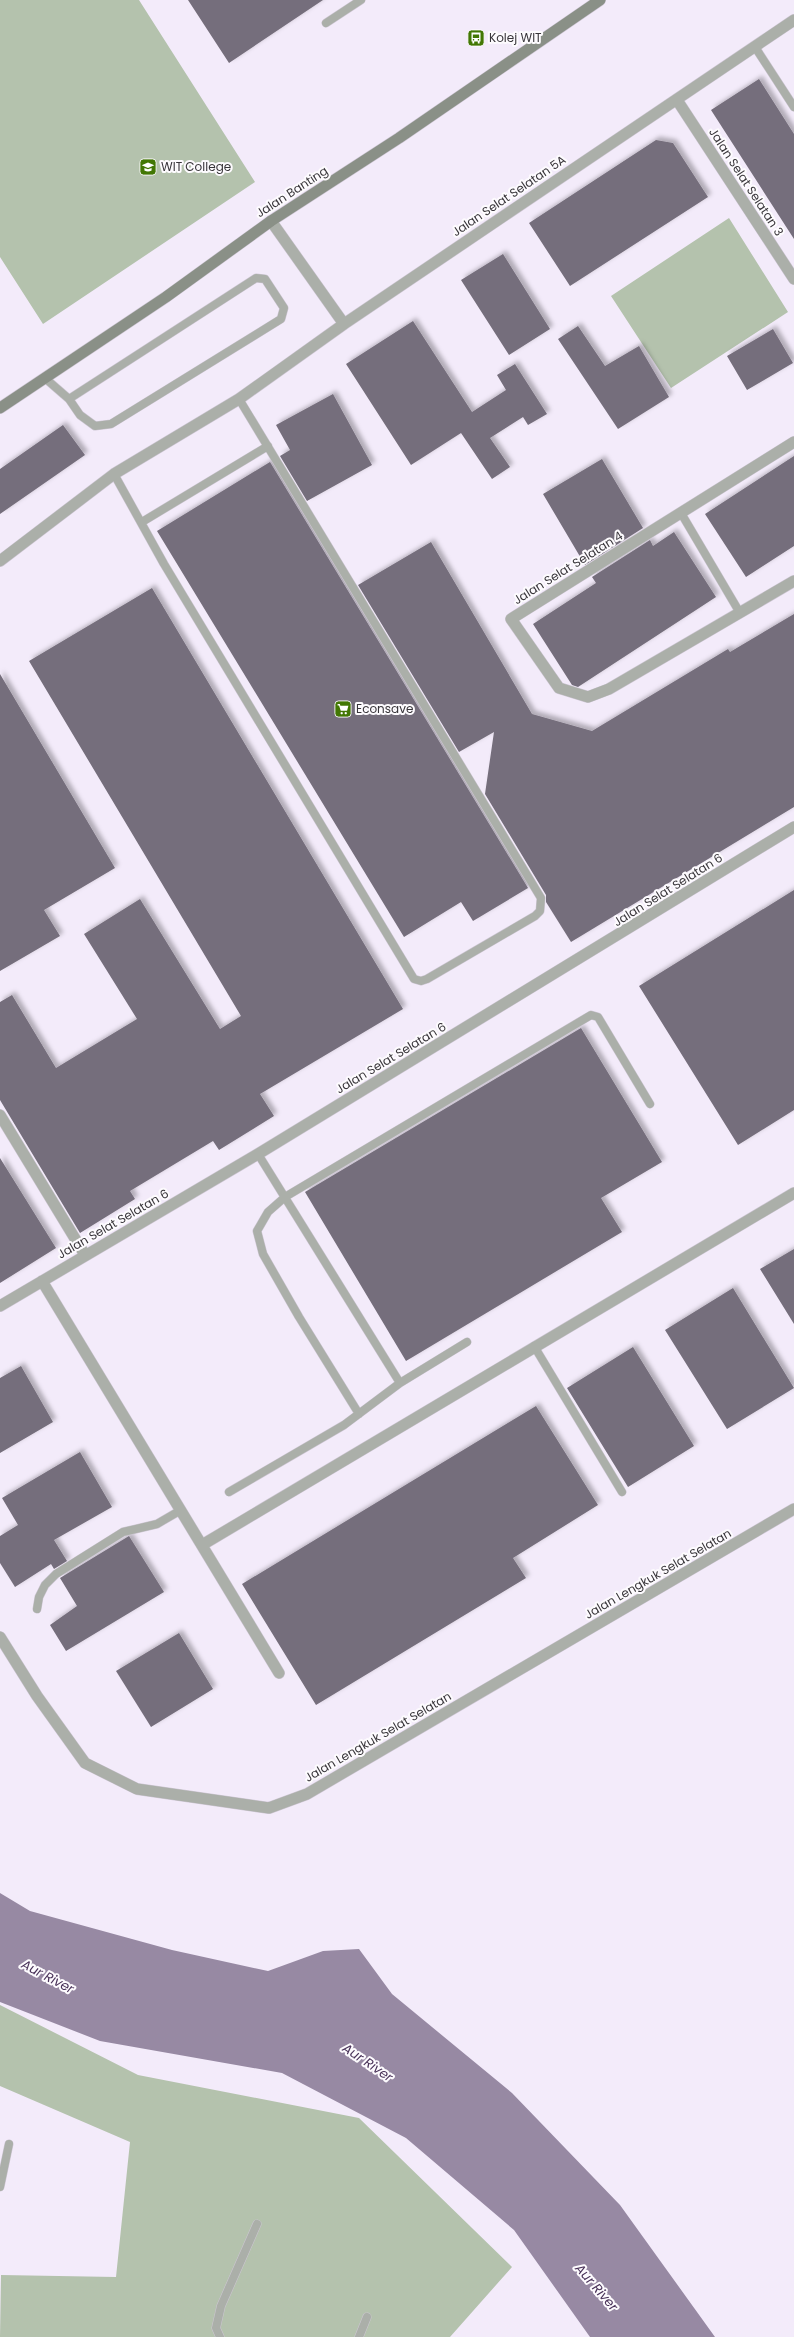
<svg xmlns="http://www.w3.org/2000/svg" width="794" height="2337" viewBox="0 0 794 2337" font-family="Poppins,sans-serif">
<style>
.green{fill:#b4c2ad}
.water{fill:#9789a3}
.building{fill:#756e7b;filter:url(#shadow)}
.lines{fill:none;stroke-linecap:round;stroke-linejoin:round}
.service-casing{stroke:#cec7d4;stroke-width:9}
.minor-casing{stroke:#cec7d4;stroke-width:12}
.secondary-casing{stroke:#cec7d4;stroke-width:12}
.service{stroke:#abafa9;stroke-width:8}
.minor{stroke:#abafa9;stroke-width:11}
.secondary{stroke:#8a9087;stroke-width:11}
.labels{text-anchor:middle;stroke-width:4;stroke-linejoin:round;paint-order:stroke}
.poi-label{font-size:12px;fill:#38353a;stroke:#fdfbfe;text-anchor:start}
.street-label{font-size:12px;fill:#38353a;stroke:#fdfbfe}
.water-label{font-size:13px;font-style:italic;fill:#493259;stroke:#fdfbfe}
</style>
<defs>
<filter id="shadow"><feDropShadow dx="3.5" dy="-3.5" stdDeviation="2" flood-color="#0004"/></filter>
</defs>
<rect width="100%" height="100%" fill="#f3ebfa"/>
<path class="green" d="M0,0h139l116,182 -212,142 -43,-67z
M729,218l59,94 -117,76 -60,-92z
M0,2005l138,70 221,43 153,149 -62,70h-450l1,-62 115,2 14,-135 -130,-56z"/>
<path class="water" d="M0,1893l30,18 142,39 96,21 55,-20 36,-2 33,45 120,99 108,112 95,132h-125l-76,-107 -108,-92 -124,-65 -182,-32 -100,-39z"/>
<path class="building" d="M188,0h135l-94,63z
M759,79l35,55v105l-83,-129z
M656,140l17,3 35,54 -138,89 -41,-63z
M503,254l47,75 -41,26 -48,-75z
M413,321l59,91 34,-22 -9,-15 18,-11 32,50 -19,11 -5,-8 -33,21 20,29 -18,12 -31,-46 -50,32 -65,-101z
M578,326l27,40 34,-20 30,51 -51,32 -60,-90z
M773,329l20,34 -46,27 -20,-34z
M333,394l39,71 -65,36 -27,-45 10,-6 -14,-25z
M63,425l22,30 -85,59v-45z
M794,456v90l-48,31 -41,-63z
M602,459l41,69 -58,37 -42,-71z
M270,462l258,426 -55,33 -12,-19 -57,35 -247,-406z
M674,532l42,65 -138,90 -6,-2 -39,-61 63,-41 -4,-6 58,-37 3,6z
M431,542l101,172 60,17 136,-82 2,3 64,-38v193l-223,135 -25,-40v-7l-61,-101 9,-62 -35,20 -101,-167z
M152,588l251,421 -143,85 14,22 -55,34 -6,-9 -83,50 5,8 -55,34 -80,-133v-98l12,-7 44,73 81,-49 -53,-85 56,-35 80,130 21,-13 -212,-355z
M0,674l115,194 -71,42 16,26 -60,35z
M794,890v220l-56,35 -99,-159z
M581,1028l81,134 -61,36 21,34 -216,129 -101,-169z
M0,1158l56,90 -56,35z
M794,1249v75l-34,-55z
M733,1288l61,100 -67,41 -62,-99z
M633,1347l61,99 -66,41 -61,-99z
M21,1366l32,56 -53,31v-75z
M536,1406l62,99 -85,53 13,20 -210,127 -74,-121z
M80,1452l32,55 -58,33 13,21 -13,8 -3,-5 -36,23 -15,-24v-27l18,-11 -16,-27z
M129,1536l35,56 -98,59 -16,-26 27,-19 -17,-28z
M179,1633l34,56 -62,38 -35,-56z"/>
<g class="lines">
<g class="service-casing">
<path id="service" d="M326,23l35,-23
M755,47l39,60
M46,379l23,20 11,16 15,11 16,-2 170,-105 3,-11 -19,-29 -9,-1 -187,121
M114,474l50,90 250,415 7,2 6,-2 108,-63 5,-5 1,-13 -302,-499
M681,513l59,100
M142,522l126,-76
M258,1154l142,229
M534,1346l88,146
M359,1414l-60,-97 -36,-63 -6,-23 11,-19 17,-15 306,-182 7,2 52,87
M229,1492l115,-67 56,-42 67,-41
M37,1609l2,-12 6,-12 11,-11 67,-42 34,-8 24,-14
M0,2187l9,-43
M220,2337l-4,-9 5,-22 36,-82
M359,2337l8,-20"/>
</g>
<g class="minor-casing">
<path id="minor" d="M677,100l117,179
M271,221l73,103 450,-304
M794,442l-283,177 48,69 29,9 21,-8 185,-108
M0,561l114,-87 125,-75 105,-75
M0,1115l85,140
M42,1281l237,392
M0,1306l258,-152 536,-327
M202,1545l592,-352
M0,1637l37,59 48,67 52,26 132,19 38,-14 487,-285"/>
</g>
<g class="secondary-casing">
<path id="secondary" d="M0,408l166,-111 105,-76 128,-83 201,-138"/>
</g>
<use href="#service" class="service"/>
<use href="#minor" class="minor"/>
<use href="#secondary" class="secondary"/>
</g>
<defs>
<g id="bus-square" transform="scale(0.9)"><rect x="-9" y="-9" width="18" height="18" rx="4" fill="#427704" stroke="#fdfbfe"/><path d="M-5-6H5V4H4V6H2V4H-2V6H-4V4H-5ZM-3.5-4V0h7V-4ZM-3.5 1.2v1.5H-2V1.2ZM2 1.2v1.5H3.5V1.2Z" fill="#fff"/></g>
<g id="university-square" transform="scale(0.9)"><rect x="-9" y="-9" width="18" height="18" rx="4" fill="#427704" stroke="#fdfbfe"/><path d="M0-5L7-2L0 1L-7-2ZM-4 1L0 2.5L4 1V4Q0 6-4 4Z" fill="#fff"/></g>
<g id="supermarket-square" transform="scale(0.9)"><rect x="-9" y="-9" width="18" height="18" rx="4" fill="#427704" stroke="#fdfbfe"/><path d="M-6-5.5h2.5l.6 2H6L4.5 2H-2.5L-4.4-4H-6ZM-1.5 3.2a1.3 1.3 0 1 0 .1 0ZM3 3.2a1.3 1.3 0 1 0 .1 0Z" fill="#fff"/></g>
</defs>
<g fill-rule="evenodd">
<use href="#bus-square" x="476" y="38"/>
<use href="#university-square" x="148" y="167"/>
<use href="#supermarket-square" x="343" y="709"/>
</g>
<g class="labels">
<g class="poi-label">
<text x="489" y="42">Kolej WIT</text>
<text x="161" y="171">WIT College</text>
<text x="356" y="713">Econsave</text>
</g>
<g class="street-label">
<text transform="translate(746 182) rotate(57)" y="4">Jalan Selat Selatan 3</text>
<text transform="translate(292 192) rotate(-33)" y="4">Jalan Banting</text>
<text transform="translate(509 196) rotate(-34)" y="4">Jalan Selat Selatan 5A</text>
<text transform="translate(568 568) rotate(-32)" y="4">Jalan Selat Selatan 4</text>
<text transform="translate(668 890) rotate(-32)" y="4">Jalan Selat Selatan 6</text>
<text transform="translate(391 1058) rotate(-31)" y="4">Jalan Selat Selatan 6</text>
<text transform="translate(113 1224) rotate(-30)" y="4">Jalan Selat Selatan 6</text>
<text transform="translate(658 1574) rotate(-30)" y="4">Jalan Lengkuk Selat Selatan</text>
<text transform="translate(378 1737) rotate(-30)" y="4">Jalan Lengkuk Selat Selatan</text>
</g>
<g class="water-label">
<text transform="translate(48 1976) rotate(28)" y="5">Aur River</text>
<text transform="translate(368 2062) rotate(34)" y="5">Aur River</text>
<text transform="translate(597 2287) rotate(49)" y="5">Aur River</text>
</g>
</g>
</svg>
